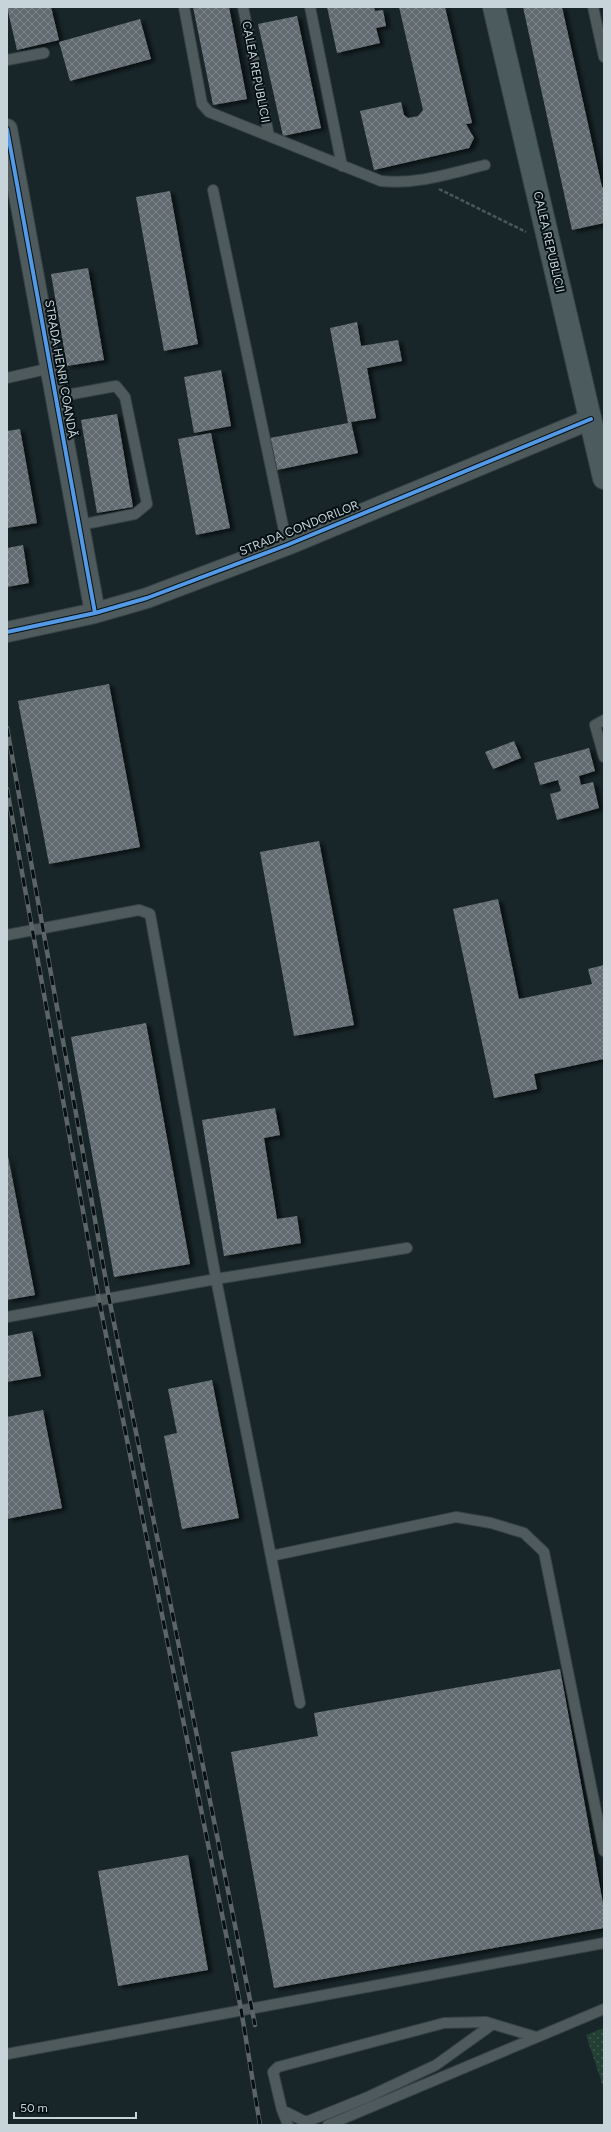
<svg xmlns="http://www.w3.org/2000/svg" width="611" height="2132" viewBox="0 0 611 2132" font-family="Figtree,sans-serif">
<style>
.grass{fill:url(#grass-dots)}
.building{fill:url(#building-cross-hatch);filter:url(#shadow)}
.lines{fill:none;stroke-linecap:round;stroke-linejoin:round}
.lane-casing{stroke:#374246;stroke-width:12}
.street-casing{stroke:#374246;stroke-width:22}
.primary-casing{stroke:#374246;stroke-width:24}
.path{stroke:#4c575a;stroke-width:2.5;stroke-dasharray:4 2;stroke-linecap:butt}
.lane{stroke:#4f5a5d;stroke-width:10}
.street{stroke:#4f5a5d;stroke-width:20}
.primary{stroke:#4c5b5e;stroke-width:22}
.rail-casing{stroke:#5c6467;stroke-width:4.5}
.rail{stroke:#061013;stroke-width:3;stroke-dasharray:9;stroke-linecap:butt}
.cycleway-casing{stroke:#061013;stroke-width:6}
.cycleway{stroke:#5399e6;stroke-width:4}
.labels{text-anchor:middle;stroke-width:4;stroke-linejoin:round;paint-order:stroke}
.street-label{font-size:12px;fill:#c7d5da;stroke:#061013}
</style>
<defs>
<pattern id="grass-dots" width="8" height="8" patternUnits="userSpaceOnUse"><rect width="8" height="8" fill="#233e33"/><path d="M2 2h.1M6 6h.1" fill="none" stroke="#415950" stroke-width="1.8" stroke-linecap="round"/></pattern>
<pattern id="building-cross-hatch" width="8" height="8" patternUnits="userSpaceOnUse"><rect width="8" height="8" fill="#616b70"/><path d="M0 0l8 8M0 8l8-8" fill="none" stroke="#7d868a"/></pattern>
<filter id="shadow"><feDropShadow dx="4.5" dy="2.5" stdDeviation="2" flood-color="#0009"/></filter>
</defs>
<rect width="100%" height="100%" fill="#18262a"/>
<path class="grass" d="M604,2028v61l-18,-54z"/>
<path class="building" d="M7,7h44l8,33 -42,10z
M193,7h36l18,92 -34,6z
M327,7h47l1,4 8,-1 3,16 -10,2 4,15 -43,10z
M399,7h46l27,116 -6,1 8,14 -5,10 -95,22 -14,-59 41,-9 3,13 4,3 10,-2 5,-6z
M523,7h39l40,180h2v36l-32,7z
M297,16l24,112 -38,8 -25,-112z
M140,19l11,40 -81,22 -11,-39z
M170,191l28,153 -34,7 -28,-154z
M88,268l16,92 -37,6 -16,-92z
M357,322l4,24 37,-6 4,21 -35,7 9,50 -25,4 7,31 -81,17 -7,-32 78,-15 -18,-95z
M221,370l10,56 -37,7 -10,-56z
M117,414l16,93 -36,6 -16,-93z
M20,429l17,94 -30,5v-97z
M211,433l19,95 -34,7 -18,-96z
M23,545l6,38 -22,4v-39z
M109,684l31,163 -91,17 -31,-163z
M514,741l7,17 -28,11 -8,-17z
M589,748l6,23 -16,5 2,9 12,-3 6,26 -42,12 -7,-26 11,-3 -3,-11 -18,5 -6,-22z
M319,841l35,184 -60,11 -34,-184z
M498,899l21,100 73,-15 -4,-15 16,-4v94l-70,15 3,15 -43,9 -41,-189z
M146,1023l44,241 -76,13 -43,-240z
M275,1108l5,27 -16,3 13,81 20,-3 4,27 -77,13 -22,-136z
M7,1151l28,144 -28,5z
M32,1331l9,45 -34,6v-46z
M212,1380l27,138 -57,11 -18,-93 13,-3 -9,-44z
M43,1410l19,98 -55,11v-102z
M560,1669l44,240v19l-330,60 -43,-236 87,-16 -4,-23z
M188,1855l20,115 -90,16 -20,-115z"/>
<g class="lines">
<g class="lane-casing">
<path id="lane" d="M184,7l18,97 7,8 172,69c35,4 70,-8 104,-16
M243,7l26,129
M310,7l32,159
M593,7l11,50
M7,60l37,-7
M213,190l74,355
M7,378l44,-10
M56,397l60,-11 9,11 22,107 -12,10 -55,11
M604,720l-9,5 9,32
M7,935l132,-25 11,4 66,365 84,424
M7,1317l209,-38 191,-31
M271,1556l185,-39 35,6 33,10 20,19 60,299
M493,2024l-57,41 -68,32 -62,25 -24,-12 -9,-38 5,-5 166,-44 42,-1 50,15
M7,2054l597,-111
M282,2110l6,15
M328,2125l276,-116"/>
</g>
<g class="street-casing">
<path id="street" d="M7,129l88,484
M7,632l88,-19 52,-15 140,-53 304,-126"/>
</g>
<g class="primary-casing">
<path id="primary" d="M494,7l110,471"/>
</g>
<path class="path" d="M439,189l87,43"/>
<use href="#lane" class="lane"/>
<use href="#street" class="street"/>
<use href="#primary" class="primary"/>
<g class="rail-casing">
<path id="rail" d="M7,728l102,570 146,727
M7,789l92,511 142,709 19,116"/>
</g>
<use href="#rail" class="rail"/>
<g class="cycleway-casing">
<path id="cycleway" d="M7,129l88,484
M7,632l88,-19 52,-15 140,-53 304,-126"/>
</g>
<use href="#cycleway" class="cycleway"/>
</g>
<g class="labels">
<g class="street-label">
<text transform="translate(256 72) rotate(79)" y="4">CALEA REPUBLICII</text>
<text transform="translate(549 242) rotate(77)" y="4">CALEA REPUBLICII</text>
<text transform="translate(61 369) rotate(80)" y="4">STRADA HENRI COANDĂ</text>
<text transform="translate(299 528) rotate(-22)" y="4">STRADA CONDORILOR</text>
</g>
</g>
<rect width="611" height="2132" fill="none" stroke="#c7d5da" stroke-width="16"/>
<path d="M14 2112v6h122v-6" fill="none" stroke="#c7d5da" stroke-width="2"/>
<text x="20" y="2112" font-size="12" fill="#c7d5da" stroke="#061013" stroke-width="3" paint-order="stroke">50 m</text>
</svg>
